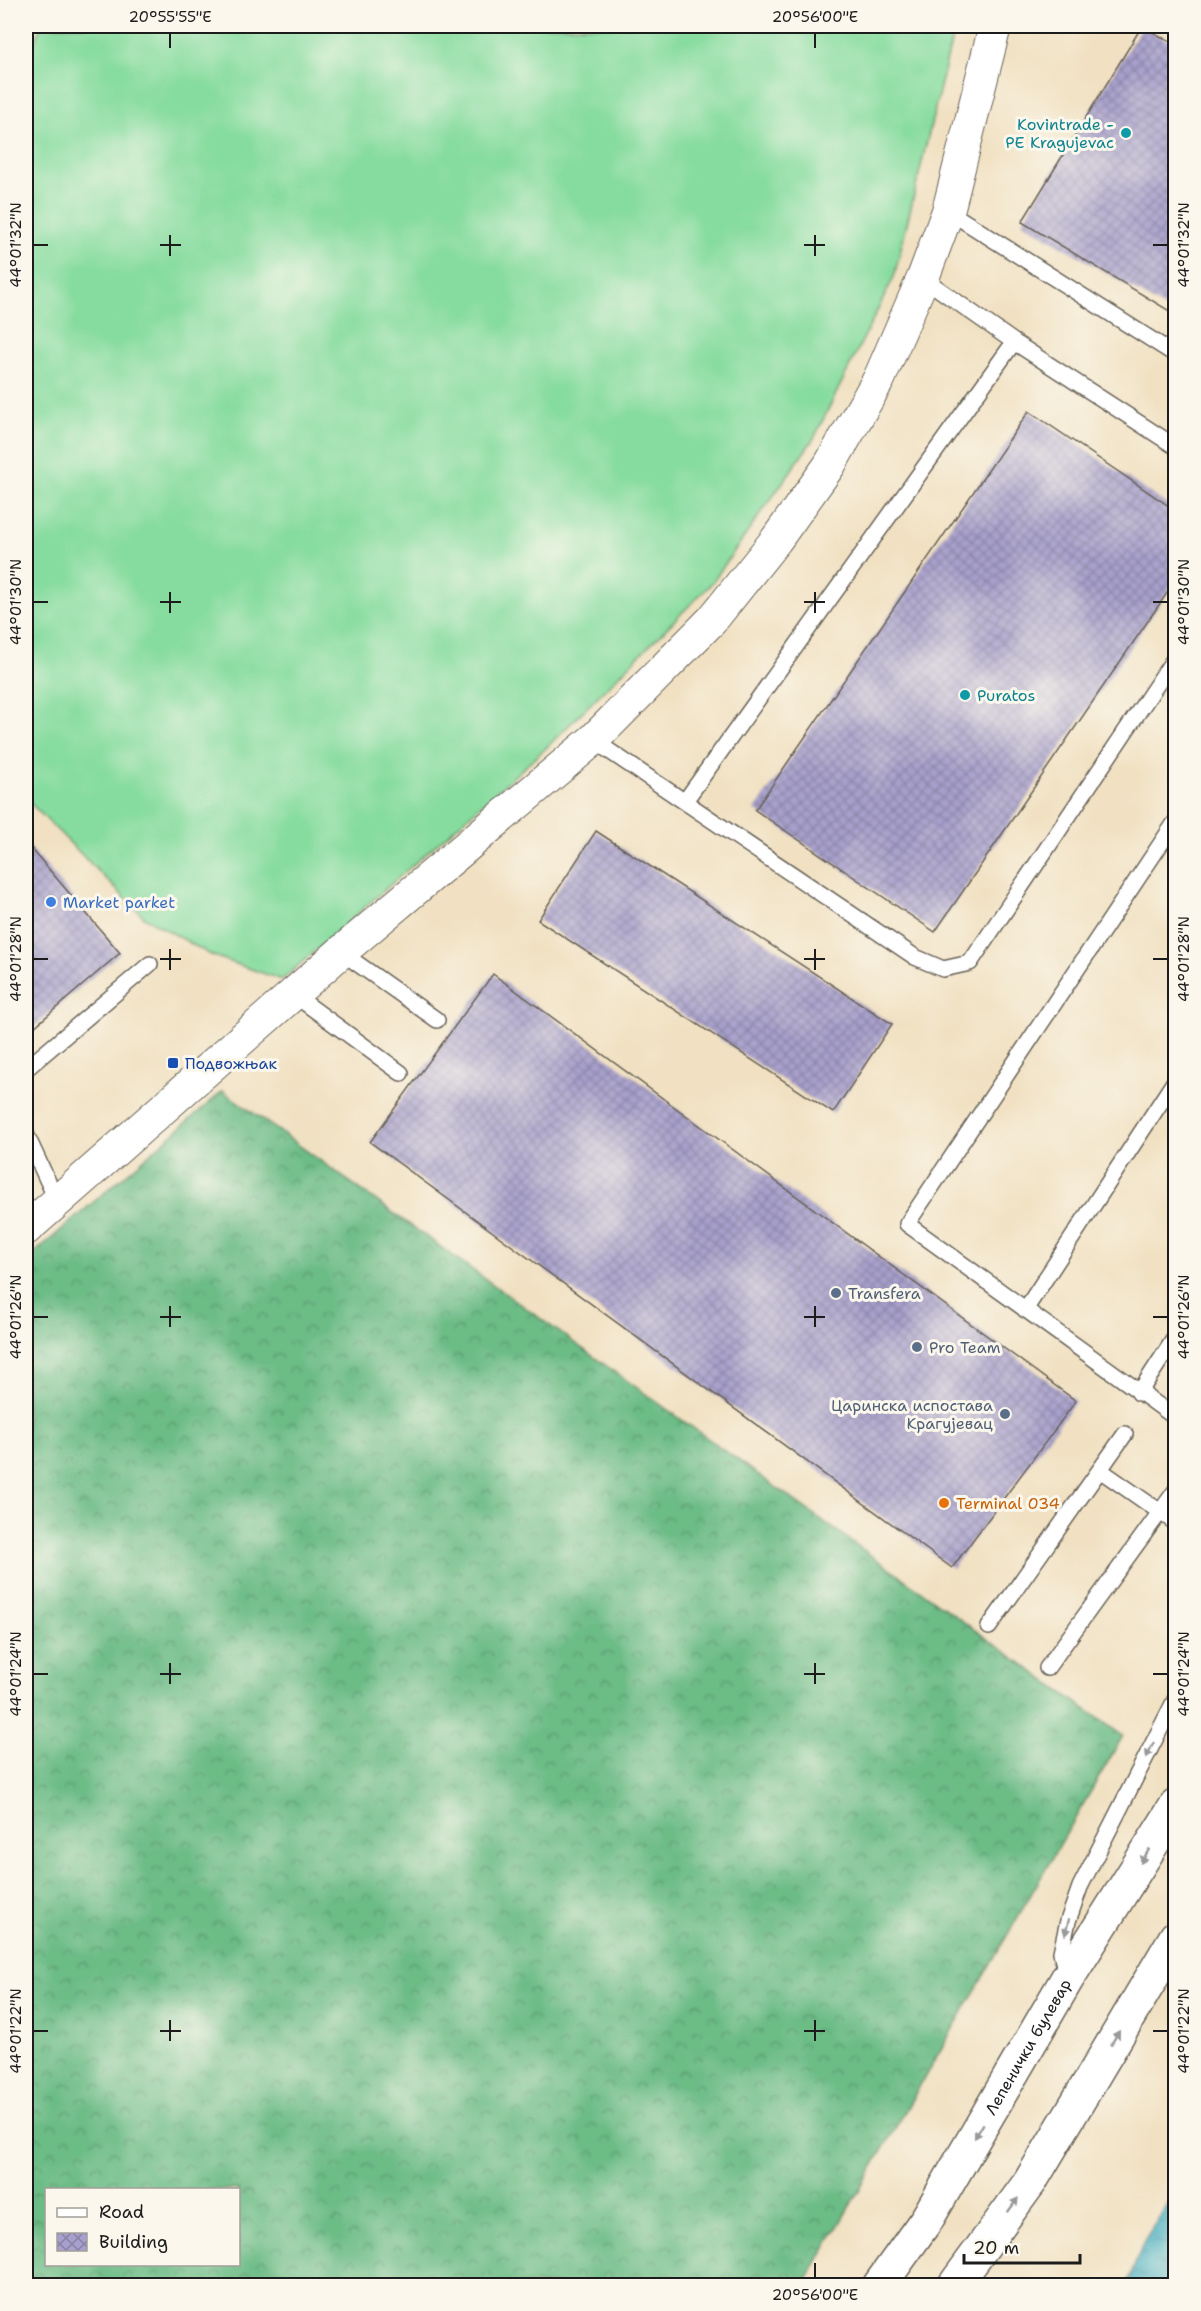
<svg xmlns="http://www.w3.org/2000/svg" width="1201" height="2311" viewBox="0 0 1201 2311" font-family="'Shantell Sans',sans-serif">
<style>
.grass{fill:#86dc9f;stroke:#517c5e;stroke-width:1.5}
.forest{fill:url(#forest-crowns);stroke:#446c51;stroke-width:1.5;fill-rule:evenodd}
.water{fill:url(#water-ripples);stroke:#2e646c;stroke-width:1.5}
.building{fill:url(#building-cross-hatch)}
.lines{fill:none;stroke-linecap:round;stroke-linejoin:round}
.lane-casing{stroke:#676156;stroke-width:18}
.street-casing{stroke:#676156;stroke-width:34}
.primary-casing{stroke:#676156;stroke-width:36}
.lane{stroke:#fff;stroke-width:15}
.street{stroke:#fff;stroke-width:32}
.primary{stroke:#fff;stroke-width:33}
.oneway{fill:#999}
.ticks{fill:none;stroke:#1c1c1c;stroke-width:2}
.culture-dot{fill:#0f9aa8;stroke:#fbf7ec;stroke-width:2}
.shop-dot{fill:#3f7fe0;stroke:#fbf7ec;stroke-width:2}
.transit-dot{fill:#1a4fb4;stroke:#fbf7ec;stroke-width:2}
.service-dot{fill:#5c6f8a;stroke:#fbf7ec;stroke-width:2}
.food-dot{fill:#e8710a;stroke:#fbf7ec;stroke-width:2}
.labels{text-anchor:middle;stroke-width:6;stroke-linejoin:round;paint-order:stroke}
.culture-label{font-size:16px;fill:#0d838f;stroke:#fbf7ec;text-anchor:end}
.shop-label{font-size:16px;fill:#366cbe;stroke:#fbf7ec;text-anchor:start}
.transit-label{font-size:16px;fill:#164399;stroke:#fbf7ec;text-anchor:start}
.service-label{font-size:16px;fill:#4e5e75;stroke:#fbf7ec;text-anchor:start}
.food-label{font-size:16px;fill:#c56008;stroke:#fbf7ec;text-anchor:start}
.street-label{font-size:16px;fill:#1c1c1c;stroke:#fbf7ec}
.neatline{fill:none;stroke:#1c1c1c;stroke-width:2}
.ticks-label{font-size:15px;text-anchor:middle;fill:#1c1c1c}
</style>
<defs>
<pattern id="forest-crowns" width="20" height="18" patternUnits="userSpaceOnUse" patternTransform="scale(1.5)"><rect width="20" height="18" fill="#6cbc86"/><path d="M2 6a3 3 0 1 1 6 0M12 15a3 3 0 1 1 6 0" fill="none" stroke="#58986d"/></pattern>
<pattern id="water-ripples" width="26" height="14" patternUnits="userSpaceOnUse" patternTransform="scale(1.5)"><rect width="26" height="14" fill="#3facbd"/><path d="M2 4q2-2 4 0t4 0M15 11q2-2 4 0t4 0" fill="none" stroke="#348b99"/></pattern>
<pattern id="building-cross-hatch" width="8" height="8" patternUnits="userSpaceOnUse" patternTransform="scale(1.5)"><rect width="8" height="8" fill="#a8a0cc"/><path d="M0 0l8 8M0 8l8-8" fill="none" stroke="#8882a5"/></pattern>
</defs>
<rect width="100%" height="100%" fill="#fbf7ec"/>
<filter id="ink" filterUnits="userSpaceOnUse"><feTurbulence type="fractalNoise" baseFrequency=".0167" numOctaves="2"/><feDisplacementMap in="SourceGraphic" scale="12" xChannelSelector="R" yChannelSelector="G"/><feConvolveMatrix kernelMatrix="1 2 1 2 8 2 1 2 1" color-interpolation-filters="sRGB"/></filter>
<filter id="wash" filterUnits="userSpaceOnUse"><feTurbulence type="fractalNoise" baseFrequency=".008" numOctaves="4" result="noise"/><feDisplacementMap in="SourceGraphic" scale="24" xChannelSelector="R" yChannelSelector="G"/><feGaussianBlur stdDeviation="1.35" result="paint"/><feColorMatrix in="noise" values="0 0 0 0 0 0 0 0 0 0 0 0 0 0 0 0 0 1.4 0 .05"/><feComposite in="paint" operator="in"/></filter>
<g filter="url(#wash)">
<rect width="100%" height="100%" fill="#f1e1c2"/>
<path class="grass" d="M41,26h914l-61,251 -80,161 -103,146 -166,165 -263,231 -71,-25 -67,-38 -118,-118v-736z"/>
<path class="forest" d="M223,1091l900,645 -319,549h-778v-1025zM46,2190h192v74h-192z"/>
<path class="water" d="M1175,2193v92h-48l18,-46z"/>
<g id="blocks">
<path class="building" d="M1142,26l34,19v270l-154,-93z
M1029,411l147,100v69l-241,352 -180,-122z
M596,831l296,193 -59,89 -295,-193z
M30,847l90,106 -94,81v-183z
M493,974l583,427 -124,167 -582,-426z"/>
</g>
</g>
<g filter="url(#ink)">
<use href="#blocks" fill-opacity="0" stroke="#676156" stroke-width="1.5"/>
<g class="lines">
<g class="lane-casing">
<path id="lane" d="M948,211l228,144
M923,278l91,64 162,105
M593,740l322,217 28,12 27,-6 206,-307
M685,801l329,-459
M1176,821l-269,403 269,194
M341,952l96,68
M293,994l108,79
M26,1069l124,-105
M26,1134l31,67
M1025,1310l151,-231
M1139,1393l37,-57
M1100,1470l76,53
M989,1627l136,-193
M1047,1668l129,-178
M1066,1975l-5,-23 7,-31 12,-34 96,-189"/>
</g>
<g class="street-casing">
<path id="street" d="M26,1229l315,-277 252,-212 119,-120 64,-80 53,-74 50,-87 44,-101 25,-67 47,-185"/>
</g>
<g class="primary-casing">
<g id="primary">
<path id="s1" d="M879,2286l48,-67 140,-240 109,-173"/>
<path d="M954,2286l76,-104 146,-245"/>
</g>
</g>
<use href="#lane" class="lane"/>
<use href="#street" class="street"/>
<use href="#primary" class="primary"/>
</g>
<defs><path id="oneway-solid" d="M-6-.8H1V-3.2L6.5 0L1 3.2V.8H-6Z" transform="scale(1.5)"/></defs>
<g class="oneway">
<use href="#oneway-solid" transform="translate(1150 1750) rotate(116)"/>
<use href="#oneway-solid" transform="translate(1145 1856) rotate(122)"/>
<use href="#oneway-solid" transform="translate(1067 1927) rotate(104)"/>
<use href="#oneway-solid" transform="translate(1115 2038) rotate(-59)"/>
<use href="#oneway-solid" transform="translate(979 2131) rotate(121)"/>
<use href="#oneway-solid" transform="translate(1013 2205) rotate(-54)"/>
</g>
</g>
<path class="ticks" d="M170,33v15M815,33v15M170,235v21M815,235v21M33,245h15M160,245h21M804,245h21M1153,245h15M170,592v21M815,592v21M33,602h15M160,602h21M804,602h21M1153,602h15M170,949v21M815,949v21M33,959h15M160,959h21M804,959h21M1153,959h15M170,1306v21M815,1306v21M33,1317h15M160,1317h21M804,1317h21M1153,1317h15M170,1663v21M815,1663v21M33,1674h15M160,1674h21M804,1674h21M1153,1674h15M170,2020v21M815,2020v21M33,2031h15M160,2031h21M804,2031h21M1153,2031h15M815,2263v15"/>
<g class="culture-dot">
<circle cx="1126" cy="133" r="6"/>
<circle cx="965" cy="695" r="6"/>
</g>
<circle class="shop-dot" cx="51" cy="902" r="6"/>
<rect class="transit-dot" x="167" y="1057" width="12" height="12" rx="3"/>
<g class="service-dot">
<circle cx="836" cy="1293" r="6"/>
<circle cx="917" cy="1347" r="6"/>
<circle cx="1005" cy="1414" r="6"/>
</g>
<circle class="food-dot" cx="944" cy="1503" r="6"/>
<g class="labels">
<g class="culture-label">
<text x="1114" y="130">Kovintrade -<tspan x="1114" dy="18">PE Kragujevac</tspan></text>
<text x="977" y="701" text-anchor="start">Puratos</text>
</g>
<g class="shop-label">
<text x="63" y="908">Market parket</text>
</g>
<g class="transit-label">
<text x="185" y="1069">Подвожњак</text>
</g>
<g class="service-label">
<text x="848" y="1299">Transfera</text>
<text x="929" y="1353">Pro Team</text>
<text x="993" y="1411" text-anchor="end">Царинска испостава<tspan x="993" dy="18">Крагујевац</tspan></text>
</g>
<g class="food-label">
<text x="956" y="1509">Terminal 034</text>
</g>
<g class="street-label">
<text dy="6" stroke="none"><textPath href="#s1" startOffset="282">Лепенички булевар</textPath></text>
</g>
</g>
<rect width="1201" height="2311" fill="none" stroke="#fbf7ec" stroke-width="66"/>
<rect x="45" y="2188" width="195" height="78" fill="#fbf7ec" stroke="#a29f99" stroke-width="1.5"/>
<rect x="57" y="2208" width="30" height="9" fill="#ffffff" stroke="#a29f99" stroke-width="1.5"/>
<text x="99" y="2218" font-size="18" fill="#1c1c1c">Road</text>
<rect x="57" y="2233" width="30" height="18" fill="url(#building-cross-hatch)" stroke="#a29f99" stroke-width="1.5"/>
<text x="99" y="2248" font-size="18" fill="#1c1c1c">Building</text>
<path d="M964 2254v9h116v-9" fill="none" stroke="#1c1c1c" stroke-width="3"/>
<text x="973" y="2254" font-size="18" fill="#1c1c1c" stroke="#fbf7ec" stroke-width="4.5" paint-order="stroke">20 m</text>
<rect x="33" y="33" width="1135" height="2245" class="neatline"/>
<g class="ticks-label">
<text x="170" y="22">20°55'55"E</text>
<text x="815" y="22">20°56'00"E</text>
<text transform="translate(16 245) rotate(-90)" y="5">44°01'32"N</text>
<text transform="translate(1184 245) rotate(-90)" y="5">44°01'32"N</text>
<text transform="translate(16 602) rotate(-90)" y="5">44°01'30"N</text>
<text transform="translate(1184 602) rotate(-90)" y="5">44°01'30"N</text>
<text transform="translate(16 959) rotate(-90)" y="5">44°01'28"N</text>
<text transform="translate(1184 959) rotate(-90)" y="5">44°01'28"N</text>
<text transform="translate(16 1317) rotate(-90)" y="5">44°01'26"N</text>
<text transform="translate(1184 1317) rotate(-90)" y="5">44°01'26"N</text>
<text transform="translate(16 1674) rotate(-90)" y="5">44°01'24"N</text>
<text transform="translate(1184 1674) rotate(-90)" y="5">44°01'24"N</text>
<text transform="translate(16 2031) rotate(-90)" y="5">44°01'22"N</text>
<text transform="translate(1184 2031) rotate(-90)" y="5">44°01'22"N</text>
<text x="815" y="2300">20°56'00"E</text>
</g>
</svg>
